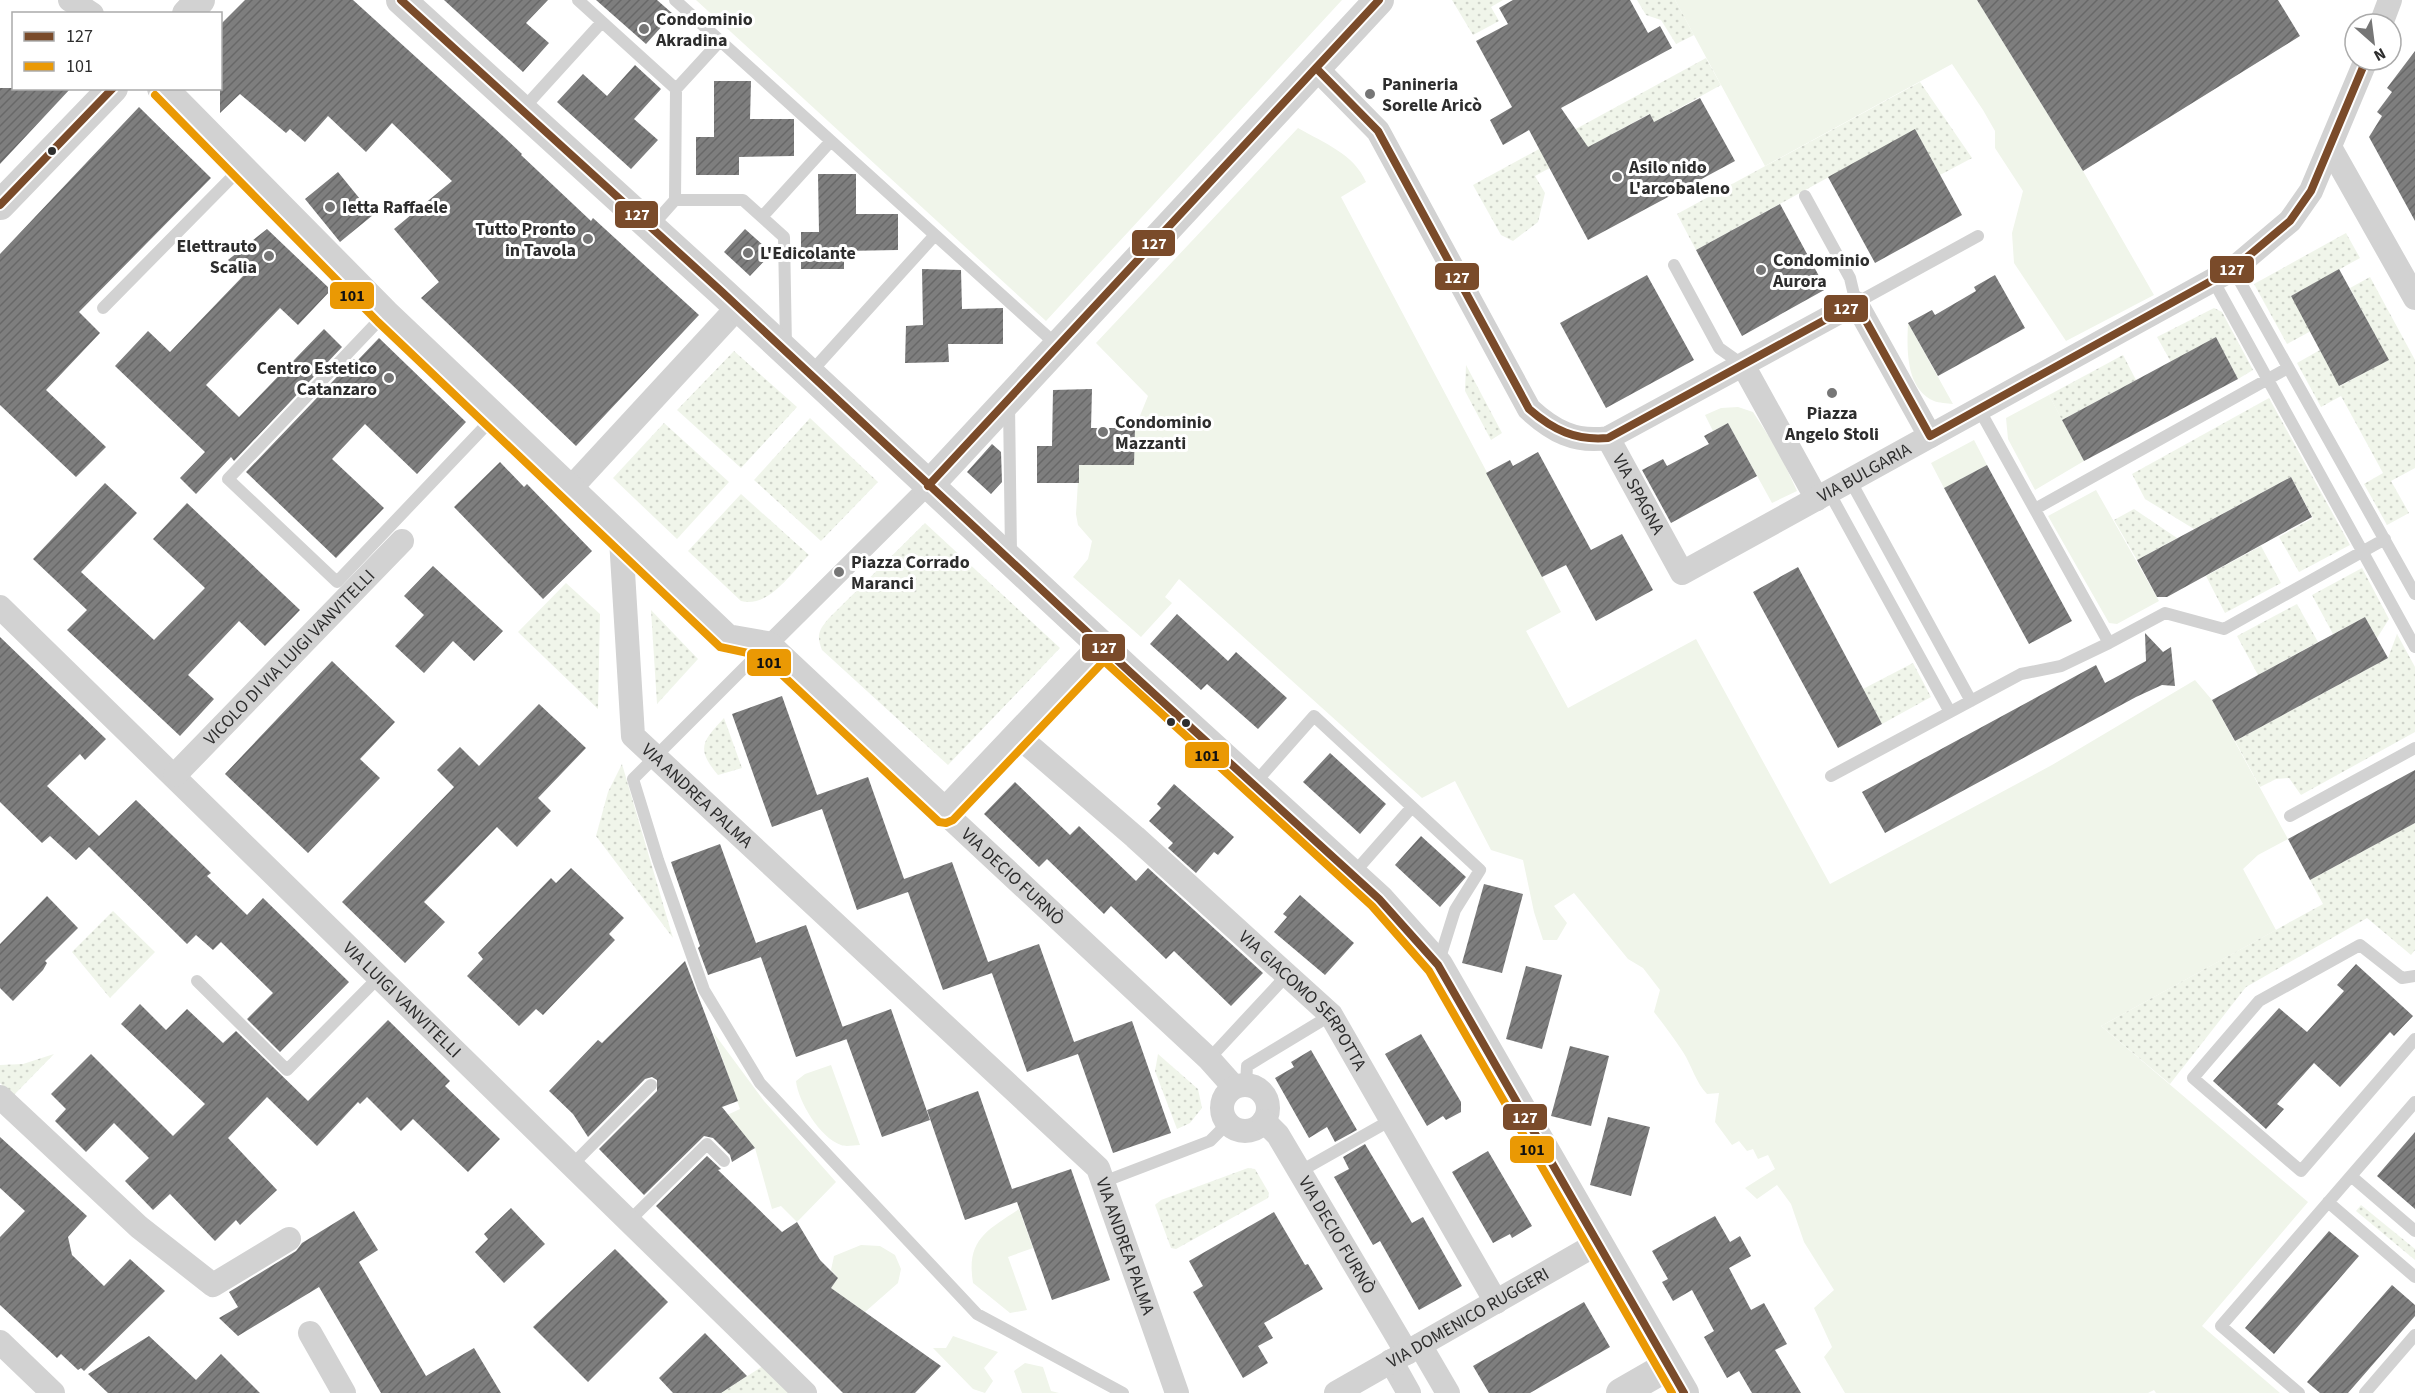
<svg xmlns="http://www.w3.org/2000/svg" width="2415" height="1393" viewBox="0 0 2415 1393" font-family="'Source Sans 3',sans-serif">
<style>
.green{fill:#f0f5ea}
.garden{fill:url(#garden-dots)}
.building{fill:url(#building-hatch)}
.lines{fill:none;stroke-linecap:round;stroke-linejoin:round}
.service{stroke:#d2d2d2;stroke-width:12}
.pedestrian{stroke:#d2d2d2;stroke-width:18}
.minor{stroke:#d2d2d2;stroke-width:24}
.tertiary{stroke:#d2d2d2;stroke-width:30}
.bus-1-casing{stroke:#fff;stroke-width:12}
.bus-2-casing{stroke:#fff;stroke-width:12}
.bus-1{stroke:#7a4b2a;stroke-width:8}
.bus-2{stroke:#ea9904;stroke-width:8}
.poi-dot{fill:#767676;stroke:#fff;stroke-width:2}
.bus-dot{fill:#2d2d2d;stroke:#fff;stroke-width:2}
.labels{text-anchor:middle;stroke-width:6;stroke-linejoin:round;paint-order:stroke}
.poi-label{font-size:18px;font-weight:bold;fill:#2d2d2d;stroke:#fff;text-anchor:start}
.street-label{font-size:18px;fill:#2d2d2d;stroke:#fff}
.line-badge{stroke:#fff;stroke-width:2}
.badge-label{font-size:16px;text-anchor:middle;font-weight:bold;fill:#fff}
.pale-badge-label{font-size:16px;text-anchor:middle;font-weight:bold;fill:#111}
</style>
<defs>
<pattern id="garden-dots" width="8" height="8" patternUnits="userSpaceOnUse" patternTransform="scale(1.5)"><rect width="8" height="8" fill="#f0f5ea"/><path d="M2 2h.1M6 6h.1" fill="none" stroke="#ced2c9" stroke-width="1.8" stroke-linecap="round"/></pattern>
<pattern id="building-hatch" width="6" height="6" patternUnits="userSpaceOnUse" patternTransform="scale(1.5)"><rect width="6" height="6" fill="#7e7e7e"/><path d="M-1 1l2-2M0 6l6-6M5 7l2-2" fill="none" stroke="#686868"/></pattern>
</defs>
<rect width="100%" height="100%" fill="#fff"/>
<path class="green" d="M696,0h646l-296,321z
M1675,0h302l106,171 71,124 -88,46 -52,-78 -2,-30 11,-42 -28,-43v-17l-12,-21 -31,-46 -187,102z
M1298,128c26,15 56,26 68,54l-25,15 220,415 -35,19 42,77 128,-69 134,245 222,-119 143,-85 17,20 76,139 -30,16 -15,14 33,61 -175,96 207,176 -106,124 78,67h-124l-2,-3 -6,3h-303l-21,-36 8,-10 -18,-39 20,-18 -30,-48 -13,-38 -14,-19 -20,14 -12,-11 30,-19 -7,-14 -10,4 -5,-10 -6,2 -8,-10 -7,4 -17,-23 4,-29 -12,1c-11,-11 -15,-28 -24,-42 -9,-14 -19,-27 -29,-40l6,-22 -17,-22 -15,-9 -54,-66 -20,13 13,17 -10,17h-14l-9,-28 -11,-52 -32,-10 -36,-69 -33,17 -243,-219 -14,18 7,6 -31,34 -68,-60 15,-18 4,-18 -14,-16 -2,-11 3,-49h55l1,-37 13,-32 -52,-53z
M1908,323l45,81c-6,-1 -14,-1 -19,-3 -29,-13 -27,-53 -26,-78z
M2049,395l35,66 -49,29 -27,-51 -2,-21z
M1738,407l15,5 26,40 18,39 -25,12 -44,-80 -15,8 -8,-16 16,-7z
M1974,440l13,25 -43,23 -13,-25z
M2096,490l63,111 -42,23 -8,-1 -61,-107z
M713,1032l51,69 72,81 -39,40 -16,-16 -9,3 -17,-61 -30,-32 15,-7z
M831,1065l29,80c-6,0 -14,2 -19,0 -21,-7 -43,-44 -45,-64l9,-7z
M1019,1209l14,39 -25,9 19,53 -17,3 -37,-30c-7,-43 13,-52 46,-74z
M861,1245l19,1 15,9 6,14 -3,14 -33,29 -34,-24 7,-10 -7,-8 3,-14z
M953,1336l45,16 -14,16 9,13 -8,12 -12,-4 -40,-41h13z
M1025,1363l18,4 8,24 8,2h-37l-8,-22z"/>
<path class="garden" d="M1452,0h51l-12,7 8,14 -26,14z
M1637,0h38l19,35 -18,9 -15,-24 -15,-5z
M1706,58l15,27 -67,37 -5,-8 -114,62 10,17 -7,29 -25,19 -12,-6 -28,-50z
M1920,82l52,76 -32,17 -82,-14 -162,89 -19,-36z
M2346,233l14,25 -69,38 20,35 -24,13 -33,-60z
M2370,277l45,83v108l-24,13 18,32 -22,12 -23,-41 19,-11 -42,-77 -20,11 -24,-44 23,-13 20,36 48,-26 -38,-72z
M2214,308l8,4 31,58 -15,9 -22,-42 -45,25 -14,-25z
M734,351l63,56 -56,61 -64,-58z
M2123,355l13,25 -74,40 -13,-25z
M1466,365l36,68 -11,7 -26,-49z
M2269,398l81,147 -51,27 -20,-35 34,-19 -22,-41 -97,52 -49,-30 -13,-25z
M810,418l68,64 -57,59 -67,-61z
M664,423l65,59 -52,57 -64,-61z
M741,494l68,61c-18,18 -40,53 -68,46l-53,-50z
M2134,509l43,29 -40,22 -23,-40z
M925,523l135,125 -112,117 -126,-115c-6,-15 -3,-20 7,-32z
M2261,546l20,37 -56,30 -19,-37z
M2362,568l27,51 -12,19 -12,-21 -32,17 -21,-39z
M566,583l34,31 -2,95 -80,-77z
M2297,604l21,38 -60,33 -21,-39z
M651,610l47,49 -41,45z
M2397,634l18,33v65l-114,63 -12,-17 -13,1 -16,8 -25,-46 153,-83z
M1913,663l18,34 -49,27 -19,-35z
M724,718l18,50 -24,7c-23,-27 -15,-34 6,-57z
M622,764l51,174 -77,-102 12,-44z
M2415,823v127l-4,5 -44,-37 -121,69 -76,97 -69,-58 222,-122 -13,-24z
M113,911l42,41 -45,46 -38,-46z
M54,1054l-41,42 -13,-13v-18l23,-1z
M1158,1054l40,35 4,19 -12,15 -13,6 -22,-58z
M1248,1168l7,1 14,24 -1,5 -92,51 -5,-1 -16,-43 6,-5z
M2361,1205l54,44v11l-59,-49z
M763,1366l27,27h-69z"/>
<path class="building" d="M245,0h108l151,137 18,17 -1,1 70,66 2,-3 106,97 -123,131 -155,-148 18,-16 -45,-53 58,-48 -60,-58 -26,29 -38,-36 -23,26 -15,-13 -4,4 -46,-39 -20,19v-88z
M444,0h104l-22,23 23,20 -26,29z
M596,0h61l16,14 -27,30z
M1513,0h117l18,33 12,-7 12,22 -111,60 27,39 62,-33 4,8 46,-24 35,63 -147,79 -59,-110 -26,15 -13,-25 22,-13 -36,-66 32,-17 -9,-16z
M1977,0h301l22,36 -217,135z
M2415,51v170l-46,-84 13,-21 -5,-4 15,-20 -5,-4z
M635,65l26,24 -27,30 24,21 -27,29 -74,-67 26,-28 24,22z
M714,81h37l-1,38h44v37l-55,1v18h-43v-38h18z
M0,88h71l-71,76z
M139,107l72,71 -132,134 21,21 -54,57 60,57 -30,30 -76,-72v-151z
M1915,129l47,86 -87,48 -47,-86z
M338,172l35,43 -33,27 -35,-43z
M818,174h38v40h42v36l-54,1v18h-43v-37h18z
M1780,204l46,85 -84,47 -46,-86z
M267,229l64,61 -33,35 -18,-17 -74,77 33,32 85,-88 18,18 -108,114 -3,-4 -35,37 -16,-16 25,-26 -90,-86 33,-35 22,21 74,-77 -16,-15z
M745,229l27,24 -22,23 -26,-24z
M922,269l39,1 1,39 41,-1v36h-55l1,18 -44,1 1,-37 17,-1z
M2339,269l50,91 -50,26 -48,-90z
M1647,275l47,85 -88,48 -46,-85z
M1995,275l30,53 -87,48 -30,-53 24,-13 3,5 41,-24 -2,-4z
M2216,337l22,42 -154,82 -22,-41z
M379,338l87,84 -49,52 -52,-50 -33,35 52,49 -48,50 -90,-86 108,-113 3,2z
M1092,389l-1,39h44l-1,37h-55v18h-42v-37h15l1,-56z
M1728,423l29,53 -86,47 -29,-53 21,-11 4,7 42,-22 -5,-8z
M992,444l9,8 1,30 -11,12 -24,-22z
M1538,452l53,98 31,-16 31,56 -57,31 -30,-56 -24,12 -56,-104 24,-13 3,6z
M500,462l24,25 3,-3 65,67 -49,48 -89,-92z
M1987,465l85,156 -43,23 -85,-156z
M2291,477l21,40 -145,80h-10l-20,-37z
M105,483l32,30 -56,59 73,68 51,-52 -52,-49 34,-36 113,107 -35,36 -26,-25 -51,54 26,24 -34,37 -113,-106 20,-20 -54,-51z
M433,566l70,65 -29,30 -21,-20 -29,32 -29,-27 29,-31 -20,-19z
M1798,567l84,157 -44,24 -85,-156z
M1177,614l51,47 8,-9 51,46 -29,31 -51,-45 -6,6 -51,-46z
M2365,617l23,41 -153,83 -23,-41z
M2145,633l18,19 8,-5 4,39 -13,-1 -26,12 -251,136 -23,-41 234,-127 9,18 41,-22z
M0,637l106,102 -21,21 -5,-6 -33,32 52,50 37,-36 75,73 -4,3 40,39 16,-17 86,84 -69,70 -33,-33 26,-26 -52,-51 -8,8 -17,-15 -9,9 -98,-97 -13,13 -26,-24 -8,7 -42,-41z
M332,661l63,61 -35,37 20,19 -72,75 -83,-79z
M782,696l35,99 51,-18 36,102 48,-17 40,111 -49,17 -35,-98 -51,18 -35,-101 -50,18 -40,-113z
M539,704l47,44 -48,50 13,13 -34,36 -20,-20 -73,75 21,20 -40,41 -63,-61 112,-115 -17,-17 23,-23 19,19z
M1330,753l56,51 -26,30 -57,-52z
M2415,770v53l-105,57 -22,-41z
M1015,782l55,53 9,-9 57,55 12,-13 115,105 -32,33 -57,-55 -8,8 -55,-53 -7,8 -57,-55 -8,8 -55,-53z
M1174,784l60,53 -16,18 -4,-3 -18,21 -28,-25 5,-5 -24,-22 12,-13 -4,-4z
M1421,836l45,41 -26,30 -45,-42z
M720,844l41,113 -53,18 -10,-27 2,-2 -29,-84z
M571,868l53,50 -15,16 6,6 -72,75 -7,-6 -17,17 -52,-50 16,-17 -5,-6 73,-75 5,5z
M1484,884l39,10 -21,79 -40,-10z
M1300,895l54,48 -29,32 -51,-43 13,-15 -4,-3z
M47,896l31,32 -33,33 2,2 -4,7 -30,31 -13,-13v-44z
M806,925l41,114 -51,18 -40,-114z
M1039,944l35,98 58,-21 39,112 -58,20 -35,-99 -51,18 -39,-110z
M685,961l53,140 -16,6 33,41 -23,14 -2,-7 -17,-17 -9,-2 -60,59 -45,-46 58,-58v-11l-5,-3 -7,2 -57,58 -15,-23 -24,-23 49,-51 4,3z
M2356,964l57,52 -19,20 -4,-4 -50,55 -26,-24 -37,41 7,5 -18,20 -53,-48 66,-73 28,24 37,-41 -7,-6z
M1526,966l36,9 -20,74 -36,-10z
M140,1004l26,26 21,-21 36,34 13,-12 72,70 80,-81 62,61 -5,5 55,53 -32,33 -55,-53 -12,12 -34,-34 -7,7 -2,-2 -41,44 -50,-49 -39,41 49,52 -37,35 -4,-5 -21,21 -45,-47 -17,16 -28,-29 24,-23 -35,-35 -28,29 -31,-31 11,-12 -15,-15 40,-40 82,82 32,-32 -84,-80z
M891,1009l39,111 -48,17 -40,-110z
M1421,1034l40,68v10l-15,8 -3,-4 -16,10 -42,-72z
M1570,1046l39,10 -18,70 -40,-10z
M1311,1050l46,80 -22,12 -8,-15 -18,11 -34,-60 19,-11 -3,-5z
M978,1091l34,98 59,-20 39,111 -58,20 -35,-98 -52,18 -38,-110z
M1608,1117l42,10 -19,69 -41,-11z
M2415,1132v77l-38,-33z
M0,1137l87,79 -19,21 4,18 32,31 26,-27 35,32 -81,80 -3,-3 -3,2 -17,-16 -4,4 -57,-53v-68l25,-26 -25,-23z
M1365,1144l47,79 11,-6 39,69 -43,24 -39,-69 -7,4 -39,-68 15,-8 -6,-12z
M1488,1151l44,75 -20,12 -2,-4 -17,9 -41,-71z
M707,1156l14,13 -3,1 64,62 15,-10 23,38 18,18 -7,10 110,78 -26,27h-72l-187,-187z
M511,1208l34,36 -41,39 -29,-31 13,-13 -4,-5z
M354,1211l24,39 -19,12 67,114 48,-28 27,45h-120l-62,-106 -81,49 -19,-18 19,-11 -9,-15 67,-41 6,-8z
M1274,1212l31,53 3,-1 15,25 -59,34 9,15 -15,8 10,17 -25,15 -50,-86 10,-6 -14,-25z
M1715,1216l15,26 10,-6 11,20 -22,12 22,42 13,-7 23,41 -12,6 26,43h-49l-13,-22 -12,7 -23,-41 10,-6 -22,-41 -19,11 -11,-19 6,-3 -16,-28z
M2329,1231l30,25 -85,98 -29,-26z
M615,1249l53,53 -80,80 -55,-55z
M2392,1285l23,20v11l-67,77h-28l-13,-11z
M1584,1302l26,45 -80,46h-41l-16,-27z
M705,1333l42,43 -26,17h-48l-14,-15z
M149,1336l47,44 25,-26 39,39h-152l-20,-19z"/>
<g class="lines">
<path class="service" d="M578,0l98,89 -1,111 -24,27
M675,0l260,235 -125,138
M676,89l44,-48
M522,110l80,-88
M1805,196l45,82 6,25 122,-67
M675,200h68l41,37 2,110
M762,217l69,-76
M935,235l123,111
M1674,265l45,83 24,17
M2233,269l182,325
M2213,280l202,367
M103,308l137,-139
M385,314l-157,165 109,103 156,-164
M1009,404l2,150
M1979,409l130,234 56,-30 59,16 161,-90
M1850,480l121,221
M1829,492l121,220
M2035,509l253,-141
M763,649l-130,130 25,81 46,130 56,93 217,231 146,79
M1831,776l190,-102 40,-8 48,-23
M1254,784l60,-68 166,154 -25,40 -16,51
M2290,816l125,-68
M1353,874l59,-67
M2415,976l-13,2 -42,-33 -101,56 -66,77 108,93 114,-132
M197,981l90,89 93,-94
M1209,1059l79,-85
M1246,1085l1,-19 84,-51
M572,1165l79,-80
M1299,1172l92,-52
M2351,1176l64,55
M1103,1182l107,-41 17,-17
M2328,1202l87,75
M629,1221l78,-77 17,17
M2299,1393l-78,-67 194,-224
M2365,1393l50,-58"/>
<path class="pedestrian" d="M767,646l161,-160"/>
<g class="minor">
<path d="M70,0l22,14"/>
<path d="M2381,24l9,-24"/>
<path d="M1316,68l62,63 151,278c24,22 46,34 79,29l248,-135 74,133"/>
<path d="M2331,149l84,149"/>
<path d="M1743,365l74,134"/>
<path id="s1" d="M1608,438l74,135 551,-304 57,-48 21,-30 55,-131"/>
<path d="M570,489l168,-182"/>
<path id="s2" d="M621,539l12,197 465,432 79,225"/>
<path id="s3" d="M0,607l805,786"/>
<path id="s4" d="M1018,736l117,101 196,178 165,287"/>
<path id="s5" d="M175,775l227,-234"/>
<path id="s6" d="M945,813l264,246 25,28"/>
<circle cx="1245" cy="1108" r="23"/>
<path d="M0,1097l139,130 74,58 76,-46"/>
<path id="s7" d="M1264,1121l14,14 129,218"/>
<path d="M310,1333l34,60"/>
<path d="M0,1342l53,51"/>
<path d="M1420,1345l28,48"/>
<path d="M1391,1361l18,32"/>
<path id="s8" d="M1336,1393l264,-151"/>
</g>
<path class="tertiary" d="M401,0l321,292 408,380 249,227 59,66 246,428
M187,14l13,-14
M162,88l223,226 342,325 40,7 178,167 158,-167
M0,205l113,-117
M928,486l451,-486
M1621,1393l47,-27"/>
<g class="bus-1-casing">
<path id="bus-1" d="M401,0l321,292 408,380 249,227 59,66 246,428
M1316,68l62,63 151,278c24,21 47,32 79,29l248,-135 74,133 303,-167 57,-48 21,-30 55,-131
M0,205l113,-117
M928,486l451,-486"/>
</g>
<g class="bus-2-casing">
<path id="bus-2" d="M155,95l223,227 342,325 42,9 177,166 7,1 7,-3 151,-159 268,245 57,65 243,422"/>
</g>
<use href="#bus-1" class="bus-1"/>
<use href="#bus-2" class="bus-2"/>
</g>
<g class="poi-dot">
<circle cx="644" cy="29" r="6"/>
<circle cx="1370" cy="94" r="6"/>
<circle cx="1617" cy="177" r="6"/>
<circle cx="330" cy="207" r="6"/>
<circle cx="588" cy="239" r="6"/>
<circle cx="748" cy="253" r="6"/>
<circle cx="269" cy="256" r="6"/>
<circle cx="1761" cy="270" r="6"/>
<circle cx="389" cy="378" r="6"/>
<circle cx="1832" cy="393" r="6"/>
<circle cx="1103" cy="432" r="6"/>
<circle cx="839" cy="572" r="6"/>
</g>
<g class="bus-dot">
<circle cx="52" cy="151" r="5"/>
<circle cx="1171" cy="722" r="5"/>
<circle cx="1186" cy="723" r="5"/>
</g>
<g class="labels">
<g class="poi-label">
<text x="656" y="25">Condominio<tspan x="656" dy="21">Akradina</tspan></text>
<text x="1382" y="90">Panineria<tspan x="1382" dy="21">Sorelle Aricò</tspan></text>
<text x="1629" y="173">Asilo nido<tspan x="1629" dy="21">L'arcobaleno</tspan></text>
<text x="342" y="213">Ietta Raffaele</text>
<text x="576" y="235" text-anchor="end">Tutto Pronto<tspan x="576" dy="21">in Tavola</tspan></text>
<text x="257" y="252" text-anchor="end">Elettrauto<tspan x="257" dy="21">Scalia</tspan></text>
<text x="760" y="259">L'Edicolante</text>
<text x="1773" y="266">Condominio<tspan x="1773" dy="21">Aurora</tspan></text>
<text x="377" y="374" text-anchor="end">Centro Estetico<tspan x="377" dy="21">Catanzaro</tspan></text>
<text x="1832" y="419" text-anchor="middle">Piazza<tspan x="1832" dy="21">Angelo Stoli</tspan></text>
<text x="1115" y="428">Condominio<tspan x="1115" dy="21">Mazzanti</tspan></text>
<text x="851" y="568">Piazza Corrado<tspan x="851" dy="21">Maranci</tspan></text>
</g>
<g class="street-label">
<text dy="6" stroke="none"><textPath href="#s1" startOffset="362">VIA BULGARIA</textPath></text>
<text dy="6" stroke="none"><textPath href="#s1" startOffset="64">VIA SPAGNA</textPath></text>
<text dy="6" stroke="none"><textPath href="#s5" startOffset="164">VICOLO DI VIA LUIGI VANVITELLI</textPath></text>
<text dy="6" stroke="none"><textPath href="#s2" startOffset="285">VIA ANDREA PALMA</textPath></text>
<text dy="6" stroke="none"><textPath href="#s6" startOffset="93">VIA DECIO FURNÒ</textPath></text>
<text dy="6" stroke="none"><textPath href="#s3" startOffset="562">VIA LUIGI VANVITELLI</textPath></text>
<text dy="6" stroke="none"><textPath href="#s4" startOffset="390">VIA GIACOMO SERPOTTA</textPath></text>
<text dy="6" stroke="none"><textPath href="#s7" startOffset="136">VIA DECIO FURNÒ</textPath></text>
<text dy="6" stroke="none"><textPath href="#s2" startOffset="915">VIA ANDREA PALMA</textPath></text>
<text dy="6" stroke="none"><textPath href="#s8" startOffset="152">VIA DOMENICO RUGGERI</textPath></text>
</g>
</g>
<g class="line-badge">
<rect x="614" y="200" width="45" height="29" rx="6" fill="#7a4b2a"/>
<rect x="1131" y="229" width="45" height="28" rx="6" fill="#7a4b2a"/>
<rect x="2209" y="255" width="46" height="29" rx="6" fill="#7a4b2a"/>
<rect x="1434" y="262" width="46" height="29" rx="6" fill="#7a4b2a"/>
<rect x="329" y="281" width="46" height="29" rx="6" fill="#ea9904"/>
<rect x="1823" y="294" width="46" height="29" rx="6" fill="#7a4b2a"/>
<rect x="1081" y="633" width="45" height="29" rx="6" fill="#7a4b2a"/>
<rect x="746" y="648" width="46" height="29" rx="6" fill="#ea9904"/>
<rect x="1184" y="741" width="46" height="28" rx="6" fill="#ea9904"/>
<rect x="1502" y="1103" width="46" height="28" rx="6" fill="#7a4b2a"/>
<rect x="1509" y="1135" width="46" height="29" rx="6" fill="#ea9904"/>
</g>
<g class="badge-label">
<text x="637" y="220">127</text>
<text x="1154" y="249">127</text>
<text x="2232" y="275">127</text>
<text x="1457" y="283">127</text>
<text x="1846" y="314">127</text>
<text x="1104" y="653">127</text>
<text x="1525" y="1123">127</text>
</g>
<g class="pale-badge-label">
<text x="352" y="301">101</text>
<text x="769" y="668">101</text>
<text x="1207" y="761">101</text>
<text x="1532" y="1155">101</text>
</g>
<rect x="12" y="12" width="210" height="78" fill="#ffffff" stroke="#ababab" stroke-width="1.5"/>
<rect x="24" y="32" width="30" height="9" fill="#7a4b2a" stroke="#ababab" stroke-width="1.5"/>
<text x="66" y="42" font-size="18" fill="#2d2d2d">127</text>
<rect x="24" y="62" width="30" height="9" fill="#ea9904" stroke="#ababab" stroke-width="1.5"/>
<text x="66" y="72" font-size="18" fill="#2d2d2d">101</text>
<g transform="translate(2373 42) rotate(152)"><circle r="28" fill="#ffffff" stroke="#ababab" stroke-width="1.5"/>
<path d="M0-4.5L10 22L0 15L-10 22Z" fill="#767676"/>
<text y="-9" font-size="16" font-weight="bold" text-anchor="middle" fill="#2d2d2d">N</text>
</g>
</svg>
